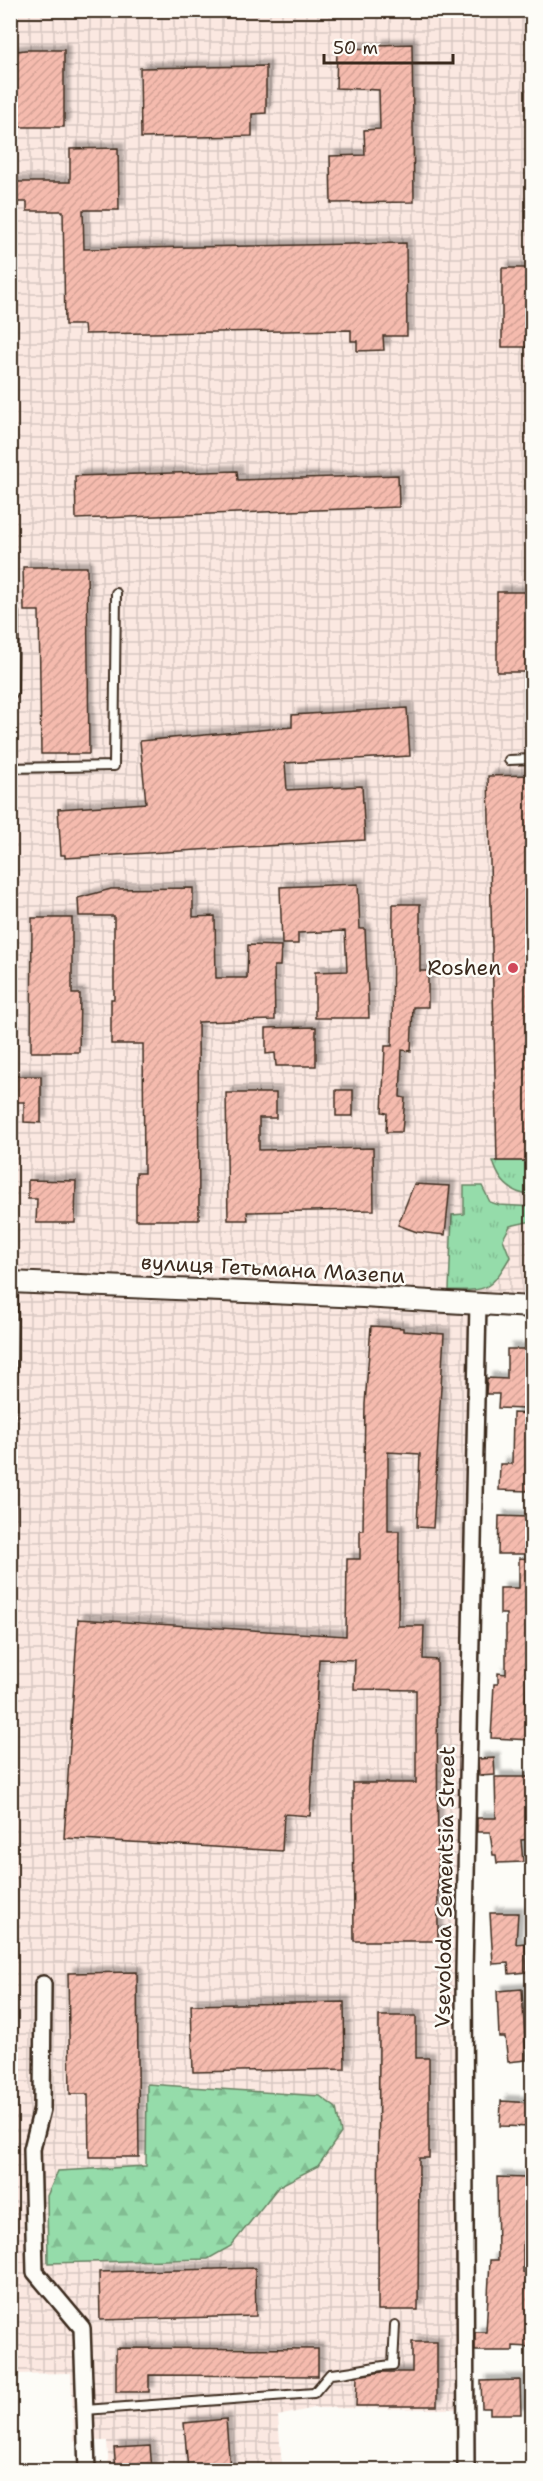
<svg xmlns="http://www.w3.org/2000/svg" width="543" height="2481" viewBox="0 0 543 2481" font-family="'Shantell Sans',sans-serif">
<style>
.industrial{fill:url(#industrial-grid)}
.grass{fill:url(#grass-tufts);stroke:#688364;stroke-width:1.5}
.forest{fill:url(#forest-firs);stroke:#688364;stroke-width:1.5}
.building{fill:url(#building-hatch);stroke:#3b2a1e;stroke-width:1.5;filter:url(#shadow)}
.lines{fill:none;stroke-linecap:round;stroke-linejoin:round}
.service-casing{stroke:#3b2a1e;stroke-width:12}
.minor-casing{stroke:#3b2a1e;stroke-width:20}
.tertiary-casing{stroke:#3b2a1e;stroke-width:24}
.service{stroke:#fdfcf7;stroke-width:8}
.minor{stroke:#fdfcf7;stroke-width:15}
.tertiary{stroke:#fdfcf7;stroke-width:20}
.poi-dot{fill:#d1495b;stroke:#fdfcf7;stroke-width:2}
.labels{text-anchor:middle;stroke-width:5;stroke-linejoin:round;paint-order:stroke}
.poi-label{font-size:21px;fill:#3b2a1e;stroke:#fdfcf7;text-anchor:end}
.street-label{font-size:21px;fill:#3b2a1e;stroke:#fdfcf7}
</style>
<defs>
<pattern id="industrial-grid" width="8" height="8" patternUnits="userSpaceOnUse" patternTransform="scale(1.5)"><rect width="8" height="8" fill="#fbe8e1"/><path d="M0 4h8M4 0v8" fill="none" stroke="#d8c7c1"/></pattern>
<pattern id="grass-tufts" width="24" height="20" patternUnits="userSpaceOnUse" patternTransform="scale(1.5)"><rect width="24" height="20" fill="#95dcaa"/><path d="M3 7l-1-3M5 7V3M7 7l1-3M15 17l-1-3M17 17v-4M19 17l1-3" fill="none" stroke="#81bd92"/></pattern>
<pattern id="forest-firs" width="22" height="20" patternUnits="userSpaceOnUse" patternTransform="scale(1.5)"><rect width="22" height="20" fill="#95dcaa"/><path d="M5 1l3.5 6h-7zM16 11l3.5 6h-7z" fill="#81bd92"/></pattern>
<pattern id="building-hatch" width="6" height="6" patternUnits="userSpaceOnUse" patternTransform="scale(1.5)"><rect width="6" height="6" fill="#f5bbae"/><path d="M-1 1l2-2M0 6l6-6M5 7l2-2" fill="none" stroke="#d3a195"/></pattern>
<filter id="shadow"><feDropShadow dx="5.5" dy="-5.5" stdDeviation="1.5" flood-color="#0004"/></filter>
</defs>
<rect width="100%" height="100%" fill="#fdfcf7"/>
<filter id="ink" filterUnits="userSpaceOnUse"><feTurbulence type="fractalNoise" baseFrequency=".0167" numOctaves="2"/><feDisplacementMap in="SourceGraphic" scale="12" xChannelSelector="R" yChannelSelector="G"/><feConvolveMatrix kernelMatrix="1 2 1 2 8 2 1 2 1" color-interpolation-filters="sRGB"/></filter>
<g filter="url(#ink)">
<path class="industrial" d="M10,11h522v1291l-163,-4 101,17 -12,622v472l-144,-1 -36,8 4,54h-173l-2,-29h-33l-3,-68 -60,1 -1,-1092h3v-249h-3z"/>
<path class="grass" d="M493,1161h39v34c-21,-1 -33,-13 -39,-34z
M464,1186h18l8,16 9,3 33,2v14l-22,5 -7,13 7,18c-20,34 -23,34 -61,33l3,-75 12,-1z"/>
<path class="forest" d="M147,2084l173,12 16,12 5,25 -23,33 -39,20 -48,60 -23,13 -160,4 -1,-67 11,-25 88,-5z"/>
<path class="building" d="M412,44l2,158 -83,1 -1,-47 35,-1 -1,-25 16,-1 -1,-39 -43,-2 1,-40 41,1v-4z
M25,50h39v77h-54v-75z
M266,66v47l-14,1v22l-111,2 -1,-70z
M118,148l1,62h-36l1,39 322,-6 1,93h-24l1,14 -27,1v-10h-6v-11l-266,4 -1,-9h-19l-2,-114h-36v-9h-17v-20h60v-33z
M502,268h30v79h-30z
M237,471l1,9 160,-5 1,32 -323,12 -1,-43z
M23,567h64l2,187h-48l-2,-143h-15z
M497,592h35v80h-35z
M407,708l3,48 -125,7 2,27 75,-4 3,54 -300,18v-3h-4l-3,-46 88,-6 -6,-62 152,-14v-12z
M532,775v386h-35l-9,-385z
M358,884l2,45h5l4,89h-54v-46l32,-1 -2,-40 -47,2v11h-16l-2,-57z
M193,888v29l22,-1 1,62h31l1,-33 33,1 -1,20h-6l1,54 -77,2 1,198h-63v-47h8l-1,-129h-32v-45h3v-83h-35l-1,-18 33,-9z
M393,904h27v67h8v36h-15l-2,44 -9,-1 -2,47 5,1 -3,34h-16l1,-19 -5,-1 3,-66h7z
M32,918h40v76h8l-1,58h-48z
M316,1027v39h-40l-1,-13 -9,1v-26z
M16,1076h25v47l-17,-1v-20h-8z
M336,1090h17v26h-17z
M226,1093h50v25h-17v32l114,-2 1,62 -127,2 1,8h-20z
M28,1180l48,1 -1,42h-39l1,-24h-9z
M414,1184l36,2 -5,49 -28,-3 -19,-7z
M371,1326l32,2v3l41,3 -11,194 -16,-1 3,-73 -32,-2v79h11l-1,95h26l-1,33 14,1 1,281h-84l-1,-158h63v-93l-62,-1 1,-29 -36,-1 -9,157 -26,-2 -2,37 -218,-13 14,-219 268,17 1,-77h13v-29h3l2,-126z
M507,1349h25v20h-5l-2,40 -27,-1 1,-14h-13l1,-16 20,1z
M513,1413l19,1v33h-3l-1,44 -29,-1 1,-26h12z
M499,1516l29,1 -1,37h-29z
M519,1558l13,1v60h-2v42h-3l-1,44 6,1v34l-41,-2 3,-54h4v-11l8,1v-60h-6v-26h19z
M494,1758l1,17 -16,1 -1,-17z
M495,1777h37v62l-11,1 2,22 -26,1 -1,-8h-3l-3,-23h-13v-14h19z
M490,1913h28l-2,31 9,-1 2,29 -18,2 -1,-11 -15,1z
M137,1972l2,185h-50l-1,-63h-18l-2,-121z
M522,1989l4,71 -18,2 -3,-25h-6l-2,-46z
M344,2002l1,67 -152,3 -2,-67z
M379,2016h37v42h13v100h-10l-1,152h-40z
M501,2101l31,2v24l-32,-1z
M497,2177l29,1 -2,50h8v14h-9v31h7l-2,74 -15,-1v5h-38v-19h11l4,-72h8z
M255,2268l1,48 -156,4 -1,-48z
M412,2342h25v64h-81l1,-30 25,-4h30z
M116,2348l202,1v27l-169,-1v17h-33z
M520,2380l1,34h-31v-6h-8l-1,-27z
M226,2419l4,51h-42l-4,-47z
M150,2446l2,24h-36l-2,-22z"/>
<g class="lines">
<g class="service-casing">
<path id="service" d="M10,698l3,-5 1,-80
M509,760l23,-1
M10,768l104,-2 2,-173
M10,1543l3,-259
M85,2410l229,-17 16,-19c21,-1 42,-8 63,-9l2,-40"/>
</g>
<g class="minor-casing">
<path id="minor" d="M43,1984l-1,125 -10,40 3,123 47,56 5,142
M466,2470l-2,-499 14,-668"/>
</g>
<g class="tertiary-casing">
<path id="tertiary" d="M10,1282l353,15 169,10"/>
</g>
<use href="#service" class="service"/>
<use href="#minor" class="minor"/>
<use href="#tertiary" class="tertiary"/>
</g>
</g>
<circle class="poi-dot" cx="513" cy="968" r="6"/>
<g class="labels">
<g class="poi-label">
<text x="501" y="975">Roshen</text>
</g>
<g class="street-label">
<text transform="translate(273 1269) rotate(3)" y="7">вулиця Гетьмана Мазепи</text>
<text transform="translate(445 1887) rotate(-89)" y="7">Vsevoloda Sementsia Street</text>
</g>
</g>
<rect width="543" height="2481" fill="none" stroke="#fdfcf7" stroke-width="36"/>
<rect x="18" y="18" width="507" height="2445" fill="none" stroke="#3b2a1e" stroke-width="2" filter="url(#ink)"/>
<path d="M324 54v9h129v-9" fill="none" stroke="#3b2a1e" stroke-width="3"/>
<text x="333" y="54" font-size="18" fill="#3b2a1e" stroke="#fdfcf7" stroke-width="4.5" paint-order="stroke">50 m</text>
</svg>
